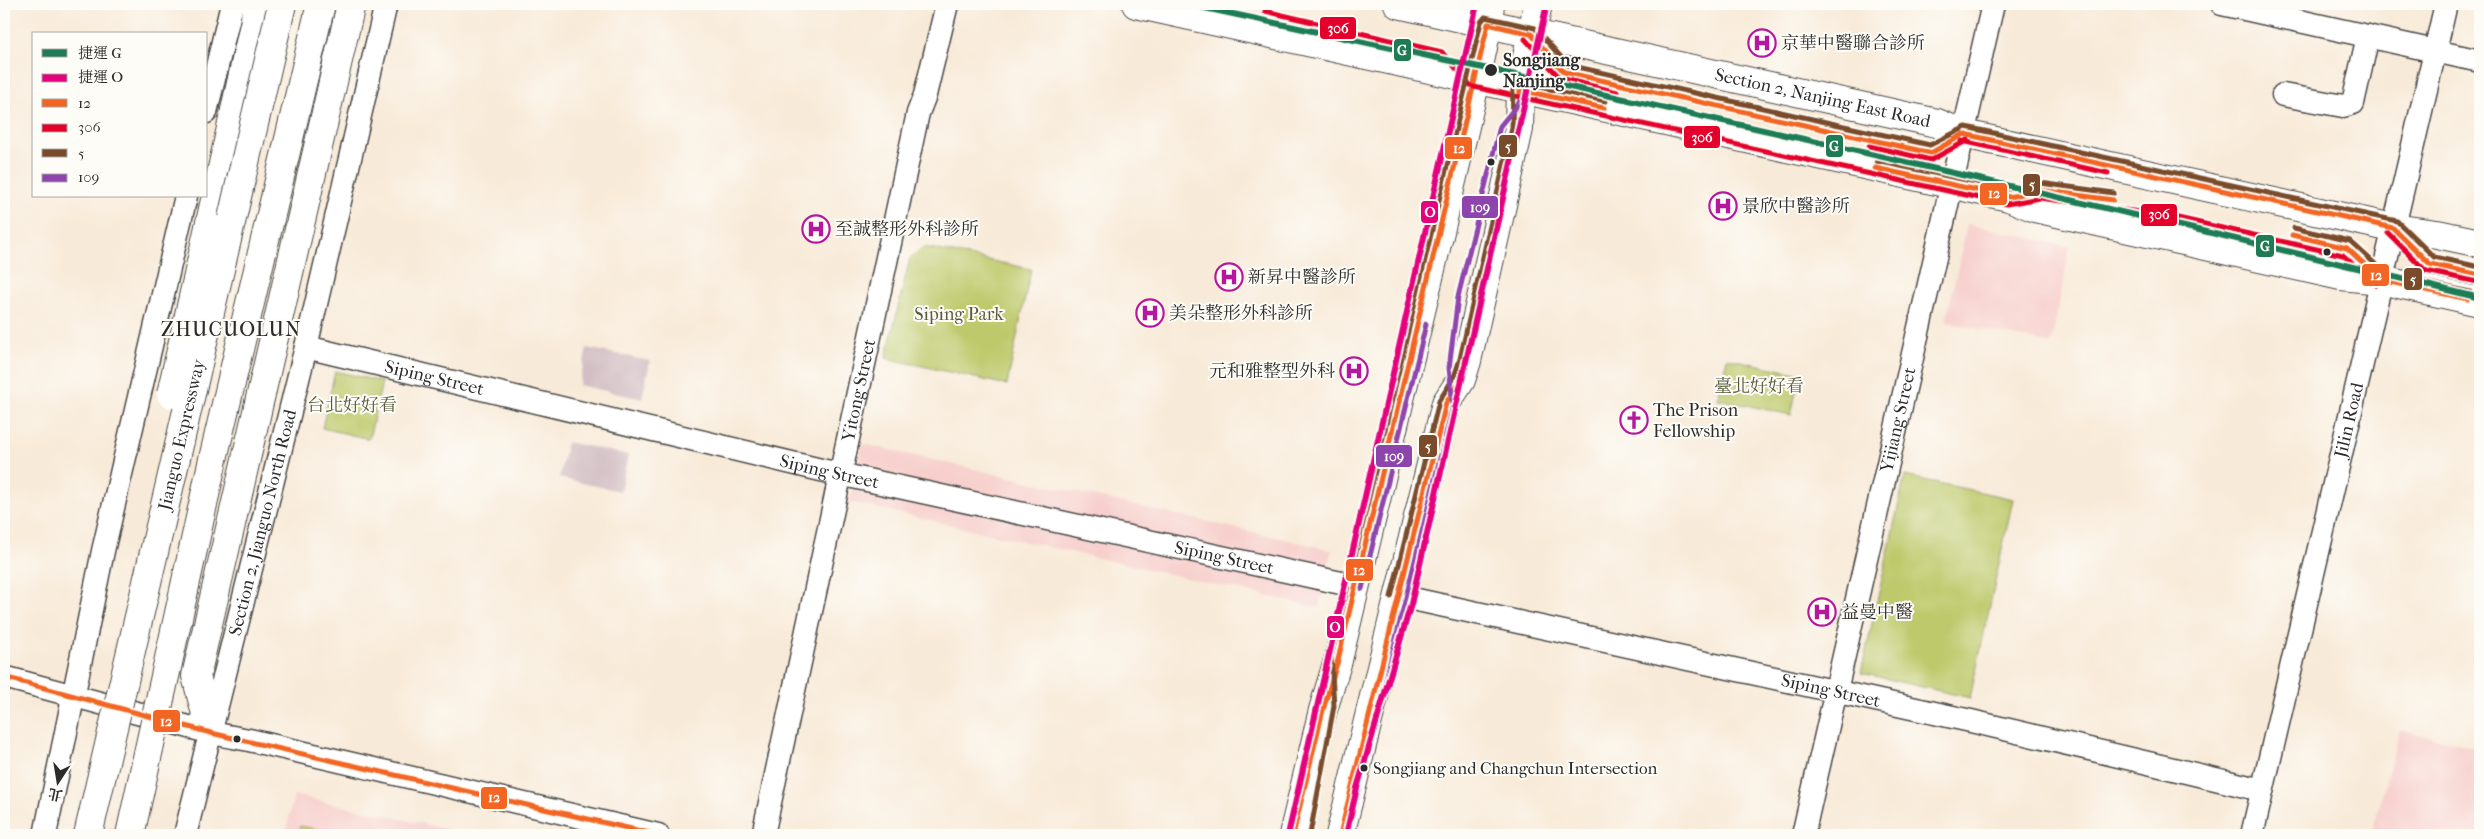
<svg xmlns="http://www.w3.org/2000/svg" width="2484" height="839" viewBox="0 0 2484 839" font-family="'IM FELL French Canon','Noto Serif TC',serif">
<style>
.built{fill:#f7d0cd}
.industrial{fill:#d2bec3}
.green{fill:#bdc96a;stroke:#747a4a}
.lines{fill:none;stroke-linecap:round;stroke-linejoin:round}
.minor-casing{stroke:#4a4845;stroke-width:25}
.major-casing{stroke:#4a4845;stroke-width:30}
.highway-casing{stroke:#4a4845;stroke-width:30}
.minor{stroke:#fff;stroke-width:22}
.major{stroke:#fff;stroke-width:28}
.highway{stroke:#fff;stroke-width:28}
.highway-bridge-casing{stroke:#4a4845;stroke-width:30;stroke-linecap:butt}
.highway-bridge{stroke:#fff;stroke-width:28}
.bus-1-casing{stroke:#fdfcf7;stroke-width:9}
.bus-2-casing{stroke:#fdfcf7;stroke-width:9}
.bus-3-casing{stroke:#fdfcf7;stroke-width:9}
.bus-4-casing{stroke:#fdfcf7;stroke-width:9}
.bus-1{stroke:#f26522;stroke-width:5}
.bus-2{stroke:#e4002b;stroke-width:5}
.bus-3{stroke:#7a4b2a;stroke-width:5}
.bus-4{stroke:#8e44ad;stroke-width:5}
.metro-1-casing{stroke:#fdfcf7;stroke-width:10}
.metro-2-casing{stroke:#fdfcf7;stroke-width:10}
.metro-1{stroke:#1e7b54;stroke-width:6}
.metro-2{stroke:#e5007d;stroke-width:6}
.stop-dot{fill:#2b2b2b;stroke:#fdfcf7;stroke-width:2}
.labels{text-anchor:middle;stroke-width:4;stroke-linejoin:round;paint-order:stroke}
.bus-label{font-size:17px;fill:#2b2b2b;stroke:#fdfcf7;text-anchor:start}
.poi-label{font-size:18px;fill:#2b2b2b;stroke:#fdfcf7;text-anchor:start}
.stop-label{font-size:18px;font-weight:bold;fill:#2b2b2b;stroke:#fdfcf7;text-anchor:start}
.street-label{font-size:18px;fill:#2b2b2b;stroke:#fdfcf7}
.park-label{font-size:18px;fill:#575a3e;stroke:#fdfcf7}
.quarter-label{font-size:20px;letter-spacing:1px;fill:#2b2b2b;stroke:#fdfcf7}
.line-badge{stroke:#fdfcf7;stroke-width:2}
.badge-label{font-size:14px;text-anchor:middle;font-weight:bold;fill:#fff}
</style>
<rect width="100%" height="100%" fill="#fdfcf7"/>
<filter id="ink" filterUnits="userSpaceOnUse"><feTurbulence type="fractalNoise" baseFrequency=".02" numOctaves="2"/><feDisplacementMap in="SourceGraphic" scale="10" xChannelSelector="R" yChannelSelector="G"/><feConvolveMatrix kernelMatrix="1 2 1 2 8 2 1 2 1" color-interpolation-filters="sRGB"/></filter>
<filter id="wash" filterUnits="userSpaceOnUse"><feTurbulence type="fractalNoise" baseFrequency=".0096" numOctaves="4" result="noise"/><feDisplacementMap in="SourceGraphic" scale="20" xChannelSelector="R" yChannelSelector="G"/><feGaussianBlur stdDeviation="1.12" result="paint"/><feColorMatrix in="noise" values="0 0 0 0 0 0 0 0 0 0 0 0 0 0 0 0 0 1.4 0 .05"/><feComposite in="paint" operator="in"/></filter>
<g filter="url(#wash)">
<rect width="100%" height="100%" fill="#f8ead8"/>
<path class="built" d="M1967,224l103,23 -19,97 -105,-22z
M863,444l469,106 -13,58 -469,-106z
M2400,730l80,18v87h-109z
M294,795l179,40h-188z"/>
<path class="industrial" d="M587,348l63,13 -8,38 -63,-14z
M567,442l61,13 -8,36 -61,-13z"/>
<path class="green" d="M924,247l107,22 -24,116 -121,-27 24,-100z
M1727,358l73,16 -9,41 -73,-16z
M335,371l47,11 -13,57 -47,-11z
M1905,476l108,23 -43,199 -109,-25z
M300,826l42,9h-45z"/>
</g>
<g filter="url(#ink)">
<g class="lines">
<g class="minor-casing">
<g id="minor">
<path d="M2222,4l258,57"/>
<path d="M2283,95l60,11 10,-3 15,-67"/>
<path d="M206,112l26,-108"/>
<path id="s1" d="M306,347l515,123 534,116"/>
<path id="s2" d="M1399,596l572,125 291,69"/>
<path d="M4,677l207,56 38,7 409,95"/>
<path d="M45,835l58,-284 83,-355"/>
<path id="s3" d="M185,835l121,-488 80,-343"/>
<path id="s4" d="M763,835l155,-722 7,-18 22,-91"/>
<path id="s5" d="M1803,835l190,-831"/>
<path id="s6" d="M2252,835l194,-831"/>
</g>
</g>
<g class="major-casing">
<g id="major">
<path d="M1136,4l873,193 26,11 306,68 40,4 99,22"/>
<path id="s7" d="M1398,4l539,119 27,11 27,6 402,88 44,6 43,9"/>
<path d="M1293,835l30,-125 15,-50 138,-580 12,-56 2,-20"/>
<path d="M1340,835l106,-432 15,-23 6,-19 52,-232 1,-39 18,-86"/>
</g>
</g>
<g class="highway-casing">
<path id="highway" d="M209,227l46,-207 1,-16
M211,733l-15,-57 155,-672"/>
</g>
<use href="#minor" class="minor"/>
<use href="#major" class="major"/>
<use href="#highway" class="highway"/>
<g class="highway-bridge-casing">
<g id="highway-bridge">
<path d="M171,394l38,-167"/>
<path id="s8" d="M88,835l194,-831"/>
<path d="M130,835l83,-376 108,-455"/>
</g>
</g>
<use href="#highway-bridge" class="highway-bridge"/>
<g class="bus-1-casing">
<path id="bus-1" d="M1875,168l134,29 31,-7 73,10
M2292,235l55,13 34,32 87,19
M4,677l207,56 447,102
M1293,835l30,-125 15,-50 150,-636 43,10 33,38 367,81 33,-19 389,85 40,9 37,36 50,11
M1340,835l106,-432 15,-23 6,-19 52,-232 1,-39 84,18"/>
</g>
<g class="bus-2-casing">
<path id="bus-2" d="M1265,11l177,41 28,33
M1525,39l35,39 57,14
M1474,87l533,117 33,-6 129,18 174,39 33,30
M1962,141l146,32
M1869,146l62,14 37,-20
M2388,233l38,38 52,11"/>
</g>
<g class="bus-3-casing">
<path id="bus-3" d="M1877,161l132,28 31,-6 74,10
M2294,228l56,13 35,32 85,19
M1391,597l48,-196 15,-24 6,-18 52,-231 1,-41 8,-4 85,18
M1310,834l24,-128 -3,-48 150,-636 4,-5 50,11 33,37 362,80 36,-18 389,85 42,9 37,36 46,10"/>
</g>
<g class="bus-4-casing">
<path id="bus-4" d="M1362,589l64,-265
M1348,835l105,-430 -4,-37 9,-71 42,-171 27,-33 18,-87"/>
</g>
<use href="#bus-1" class="bus-1"/>
<use href="#bus-2" class="bus-2"/>
<use href="#bus-3" class="bus-3"/>
<use href="#bus-4" class="bus-4"/>
<g class="metro-1-casing">
<path id="metro-1" d="M1186,4c433,92 864,188 1294,294"/>
</g>
<g class="metro-2-casing">
<path id="metro-2" d="M1288,835l189,-831
M1346,835l11,-47 54,-184 136,-600"/>
</g>
<use href="#metro-1" class="metro-1"/>
<use href="#metro-2" class="metro-2"/>
</g>
</g>
<defs>
<g id="hospital-ring" transform="scale(1.4375)"><circle r="9.5" fill="#fdfcf7" stroke="#b5179e" stroke-width="1.5"/><path d="M-5-5h3v3.5h4V-5h3V5h-3V1.5h-4V5h-3Z" fill="#b5179e"/></g>
<g id="church-ring" transform="scale(1.4375)"><circle r="9.5" fill="#fdfcf7" stroke="#b5179e" stroke-width="1.5"/><path d="M-1.2-6h2.4v3.5h3.3v2.4h-3.3V6h-2.4V-.1h-3.3v-2.4h3.3Z" fill="#b5179e"/></g>
</defs>
<g fill-rule="evenodd">
<use href="#hospital-ring" x="1762" y="43"/>
<use href="#hospital-ring" x="1723" y="206"/>
<use href="#hospital-ring" x="816" y="229"/>
<use href="#hospital-ring" x="1229" y="277"/>
<use href="#hospital-ring" x="1150" y="313"/>
<use href="#hospital-ring" x="1354" y="371"/>
<use href="#church-ring" x="1634" y="420"/>
<use href="#hospital-ring" x="1822" y="612"/>
</g>
<g class="stop-dot">
<circle cx="1491" cy="70" r="7"/>
<circle cx="1491" cy="162" r="4.5"/>
<circle cx="2327" cy="252" r="4.5"/>
<circle cx="237" cy="739" r="4.5"/>
<circle cx="1364" cy="768" r="4.5"/>
</g>
<g class="labels">
<g class="bus-label">
<text x="1373" y="774">Songjiang and Changchun Intersection</text>
</g>
<g class="poi-label">
<text x="1781" y="49">京華中醫聯合診所</text>
<text x="1742" y="212">景欣中醫診所</text>
<text x="835" y="235">至誠整形外科診所</text>
<text x="1248" y="283">新昇中醫診所</text>
<text x="1169" y="319">美朵整形外科診所</text>
<text x="1335" y="377" text-anchor="end">元和雅整型外科</text>
<text x="1653" y="416">The Prison<tspan x="1653" dy="21">Fellowship</tspan></text>
<text x="1841" y="618">益曼中醫</text>
</g>
<g class="stop-label">
<text x="1503" y="66">Songjiang<tspan x="1503" dy="21">Nanjing</tspan></text>
</g>
<g class="street-label">
<text dy="6" stroke="none"><textPath href="#s7" startOffset="435">Section 2, Nanjing East Road</textPath></text>
<text dy="6" stroke="none"><textPath href="#s1" startOffset="132">Siping Street</textPath></text>
<text dy="6" stroke="none"><textPath href="#s4" startOffset="455">Yitong Street</textPath></text>
<text dy="6" stroke="none"><textPath href="#s5" startOffset="426">Yijiang Street</textPath></text>
<text dy="6" stroke="none"><textPath href="#s6" startOffset="426">Jilin Road</textPath></text>
<text dy="6" stroke="none"><textPath href="#s8" startOffset="411">Jianguo Expressway</textPath></text>
<text dy="6" stroke="none"><textPath href="#s1" startOffset="538">Siping Street</textPath></text>
<text dy="6" stroke="none"><textPath href="#s3" startOffset="322">Section 2, Jianguo North Road</textPath></text>
<text dy="6" stroke="none"><textPath href="#s1" startOffset="942">Siping Street</textPath></text>
<text dy="6" stroke="none"><textPath href="#s2" startOffset="442">Siping Street</textPath></text>
</g>
<g class="park-label">
<text x="959" y="320">Siping Park</text>
<text x="1759" y="392">臺北好好看</text>
<text x="352" y="411">台北好好看</text>
</g>
<g class="quarter-label">
<text x="231" y="336">ZHUCUOLUN</text>
</g>
</g>
<g class="line-badge">
<rect x="1319" y="16" width="38" height="24" rx="5" fill="#e4002b"/>
<rect x="1393" y="38" width="19" height="24" rx="5" fill="#1e7b54"/>
<rect x="1683" y="125" width="38" height="24" rx="5" fill="#e4002b"/>
<rect x="1825" y="134" width="19" height="24" rx="5" fill="#1e7b54"/>
<rect x="1498" y="134" width="20" height="24" rx="5" fill="#7a4b2a"/>
<rect x="1444" y="136" width="29" height="24" rx="5" fill="#f26522"/>
<rect x="2022" y="173" width="19" height="24" rx="5" fill="#7a4b2a"/>
<rect x="1979" y="182" width="29" height="24" rx="5" fill="#f26522"/>
<rect x="1461" y="195" width="38" height="24" rx="5" fill="#8e44ad"/>
<rect x="1420" y="200" width="19" height="24" rx="5" fill="#e5007d"/>
<rect x="2140" y="203" width="38" height="24" rx="5" fill="#e4002b"/>
<rect x="2255" y="234" width="20" height="24" rx="5" fill="#1e7b54"/>
<rect x="2361" y="263" width="29" height="24" rx="5" fill="#f26522"/>
<rect x="2403" y="267" width="20" height="24" rx="5" fill="#7a4b2a"/>
<rect x="1418" y="434" width="20" height="24" rx="5" fill="#7a4b2a"/>
<rect x="1375" y="444" width="38" height="24" rx="5" fill="#8e44ad"/>
<rect x="1345" y="558" width="29" height="24" rx="5" fill="#f26522"/>
<rect x="1326" y="615" width="19" height="24" rx="5" fill="#e5007d"/>
<rect x="152" y="709" width="29" height="24" rx="5" fill="#f26522"/>
<rect x="480" y="786" width="28" height="24" rx="5" fill="#f26522"/>
</g>
<g class="badge-label">
<text x="1338" y="33">306</text>
<text x="1402" y="55">G</text>
<text x="1702" y="142">306</text>
<text x="1834" y="151">G</text>
<text x="1508" y="151">5</text>
<text x="1459" y="153">12</text>
<text x="2032" y="189">5</text>
<text x="1994" y="198">12</text>
<text x="1480" y="212">109</text>
<text x="1430" y="217">O</text>
<text x="2159" y="219">306</text>
<text x="2265" y="251">G</text>
<text x="2376" y="280">12</text>
<text x="2413" y="284">5</text>
<text x="1428" y="451">5</text>
<text x="1394" y="461">109</text>
<text x="1359" y="575">12</text>
<text x="1335" y="632">O</text>
<text x="166" y="726">12</text>
<text x="494" y="802">12</text>
</g>
<rect width="2484" height="839" fill="none" stroke="#fdfcf7" stroke-width="20"/>
<rect x="32" y="32" width="175" height="165" fill="#fdfcf7" stroke="#a9a8a5"/>
<rect x="42" y="49" width="25" height="8" fill="#1e7b54" stroke="#a9a8a5"/>
<text x="78" y="58" font-size="15" fill="#2b2b2b">捷運 G</text>
<rect x="42" y="74" width="25" height="8" fill="#e5007d" stroke="#a9a8a5"/>
<text x="78" y="82" font-size="15" fill="#2b2b2b">捷運 O</text>
<rect x="42" y="99" width="25" height="8" fill="#f26522" stroke="#a9a8a5"/>
<text x="78" y="108" font-size="15" fill="#2b2b2b">12</text>
<rect x="42" y="124" width="25" height="8" fill="#e4002b" stroke="#a9a8a5"/>
<text x="78" y="132" font-size="15" fill="#2b2b2b">306</text>
<rect x="42" y="149" width="25" height="8" fill="#7a4b2a" stroke="#a9a8a5"/>
<text x="78" y="158" font-size="15" fill="#2b2b2b">5</text>
<rect x="42" y="174" width="25" height="8" fill="#8e44ad" stroke="#a9a8a5"/>
<text x="78" y="182" font-size="15" fill="#2b2b2b">109</text>
<g transform="translate(58 782) rotate(192)" stroke="#fdfcf7" stroke-width="4" paint-order="stroke">
<path d="M0-4L9 19L0 12L-9 19Z" fill="#2b2b2b"/>
<text y="-8" font-size="14" font-weight="bold" text-anchor="middle" fill="#2b2b2b">北</text>
</g>
</svg>
